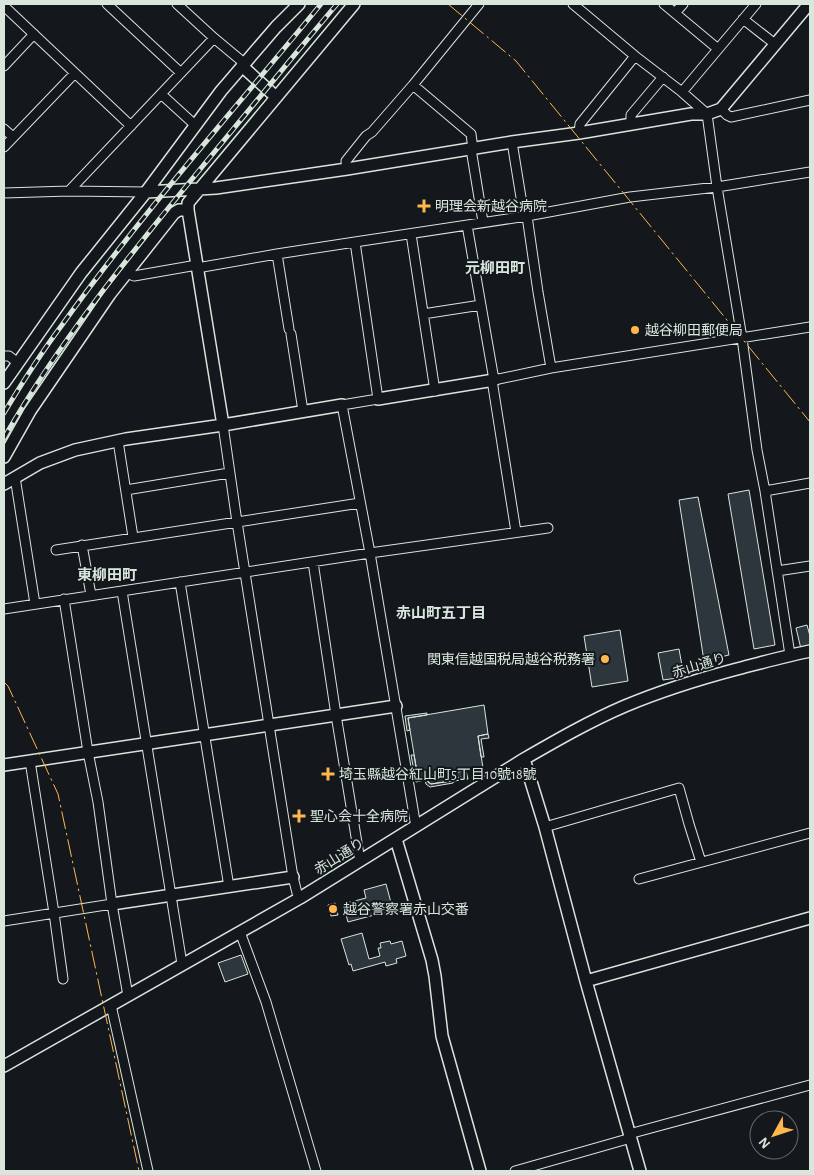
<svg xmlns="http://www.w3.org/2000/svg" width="814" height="1175" viewBox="0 0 814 1175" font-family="'Alegreya Sans','Noto Sans JP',sans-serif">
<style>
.building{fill:#2c363c;stroke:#d8e6dc}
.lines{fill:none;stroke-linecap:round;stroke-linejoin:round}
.minor-casing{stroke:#d8e6dc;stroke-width:11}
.tertiary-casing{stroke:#d8e6dc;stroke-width:14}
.minor{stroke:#14181c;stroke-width:9}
.tertiary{stroke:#14181c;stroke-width:11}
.rail-casing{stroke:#d8e6dc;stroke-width:5}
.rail{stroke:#14181c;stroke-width:3;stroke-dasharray:9;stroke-linecap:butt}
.power{stroke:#ffb74d;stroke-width:1;stroke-dasharray:18 4 2.5 4;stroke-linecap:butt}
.poi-dot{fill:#ffb74d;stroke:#14181c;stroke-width:2}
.labels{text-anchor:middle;stroke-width:4;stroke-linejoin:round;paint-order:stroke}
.poi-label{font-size:14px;fill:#d8e6dc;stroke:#14181c;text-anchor:start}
.street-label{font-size:14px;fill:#d8e6dc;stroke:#14181c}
.neighbourhood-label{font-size:15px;font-weight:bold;fill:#d8e6dc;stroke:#14181c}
</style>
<rect width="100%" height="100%" fill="#14181c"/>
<path class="building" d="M749,490l26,155 -21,4 -26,-155z
M698,497l31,158 -25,6 -25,-161z
M807,625l3,11v10l-9,3 -5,-21z
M620,630l8,51 -36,6 -8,-51z
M679,649l5,28 -21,3 -5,-27z
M484,705l4,29 -10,2 5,32 -65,10 -10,-60z
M427,713v2l-19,3 2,12 -3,1 -2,-15z
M488,734l1,4 -8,1 3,18h-3l-3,-21z
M411,755h3l4,23 9,-1 1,5 3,2 20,-3 2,-3 12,-1 -1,-6h2l2,8 -14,2 -1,2 -23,4 -4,-3 -1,-4 -9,2z
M464,771l1,6 -12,1 -2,3 -20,3 -3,-2 -1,-5z
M386,884l7,26 -45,12 -5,-18 23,-6 -2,-8z
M335,903l3,12 -7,1 -3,-11z
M362,933l7,26 11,-3 -2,-8h3l-1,-5 10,-2 1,3 11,-3 4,15 -10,3 1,4 -11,3 -1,-4 -32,9 -2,-7 -2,1 -8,-26z
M241,955l7,19 -23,8 -7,-19z"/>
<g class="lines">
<g class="minor-casing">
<path id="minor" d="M107,4l74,69
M177,4l37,34 30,25
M573,4l62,52 47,36 25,22 10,73 25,151 15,112 8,41 25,164
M664,4l54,45
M4,6l127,120
M675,13l8,-9
M743,19l32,25
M4,66l30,-32
M413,85l58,49 2,15
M682,92l74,-88
M161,94l34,31
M721,109l6,6 4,2 79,-17
M631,123v-8l32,-38
M4,129l9,8
M579,133l1,-9 55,-68
M512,142l12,74
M4,147l71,-74
M471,149l12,73
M347,169l-1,-8 20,-25 6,-4 41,-47 66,-81
M69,191l145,-153
M4,193l65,-2 77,1
M527,216l11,76 13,76
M467,225l27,155 57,-12 259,-41
M411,234l24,157
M277,254l12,75
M197,268l80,-14 78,-12
M127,273l7,3 63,-11
M423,314l58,-9
M291,334l12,77
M4,356h5l9,7
M492,380l24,152
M223,425l14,97 56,355 4,16 3,5
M118,441l15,96
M15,477l20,127
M126,490l103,-17
M765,491l45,-8
M82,545l9,50
M56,550l304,-47
M313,562l23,153 24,146
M777,571l33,-5
M180,582l49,305
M122,591l60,373
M64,599l24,153 10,50 14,102 16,92
M4,609l366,-56 178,-25
M30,761l24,152 9,66
M416,827l-46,-274 -28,-148 36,-6 -23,-157 172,-26 103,-19 87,-10 93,-15
M545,827l134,-39 10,36 12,38
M639,879l171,-46
M4,921l108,-17
M240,932l26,70 50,169
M111,1005l37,166
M629,1134l181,-49
M515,1171l116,-33"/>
</g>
<g class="tertiary-casing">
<path id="tertiary" d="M242,66l34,31
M146,192l70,-4 131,-19 165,-27 67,-9 112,-19h16l14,-5 88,-105
M4,383l77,-110 65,-81 75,-101 55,-64 23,-23
M378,399l116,-19
M223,425l-35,-215v-7l166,-199
M4,457l26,-46 80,-117 64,-81 5,-3h9
M4,484l36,-21 35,-13 51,-11 97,-14 119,-20
M524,759l21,68 41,154 54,190
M4,765l392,-59
M396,839l36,121 3,16 7,60 38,135
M112,904l181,-27
M586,981l224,-63
M4,1066l296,-168 224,-139c33,-19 66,-38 101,-53 36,-15 74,-27 112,-37 24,-6 48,-13 73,-18"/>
</g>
<use href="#minor" class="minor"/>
<use href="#tertiary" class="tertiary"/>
<g class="rail-casing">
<path id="rail" d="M4,413c18,-30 37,-60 58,-88 80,-112 172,-215 259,-321
M4,438c54,-95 124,-181 193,-265 47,-57 93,-113 140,-169"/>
</g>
<use href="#rail" class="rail"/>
<path class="power" d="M448,4l68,57 294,361
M4,682l4,4 50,108 81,377"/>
</g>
<g class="poi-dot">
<path d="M421.5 198.5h5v5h5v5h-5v5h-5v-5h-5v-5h5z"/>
<circle cx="635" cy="330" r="5"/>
<circle cx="605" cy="659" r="5"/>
<path d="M325.5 766.5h5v5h5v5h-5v5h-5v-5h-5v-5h5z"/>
<path d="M296.5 808.5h5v5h5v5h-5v5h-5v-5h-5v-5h5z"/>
<circle cx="333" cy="909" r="5"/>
</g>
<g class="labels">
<g class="poi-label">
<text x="435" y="211">明理会新越谷病院</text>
<text x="645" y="335">越谷柳田郵便局</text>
<text x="595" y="664" text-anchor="end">関東信越国税局越谷税務署</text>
<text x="339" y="779">埼玉縣越谷紅山町5丁目10號18號</text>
<text x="310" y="821">聖心会十全病院</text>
<text x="343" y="914">越谷警察署赤山交番</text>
</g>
<g class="street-label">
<text transform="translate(699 665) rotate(-17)" y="5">赤山通り</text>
<text transform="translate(339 856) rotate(-32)" y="5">赤山通り</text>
</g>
<g class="neighbourhood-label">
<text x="495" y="273">元柳田町</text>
<text x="107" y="580">東柳田町</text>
<text x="441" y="618">赤山町五丁目</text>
</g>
</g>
<rect width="814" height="1175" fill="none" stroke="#d8e6dc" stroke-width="10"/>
<g transform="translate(774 1135) rotate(230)"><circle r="24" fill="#14181c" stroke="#626a69"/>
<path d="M0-4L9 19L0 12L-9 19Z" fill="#ffb74d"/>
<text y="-8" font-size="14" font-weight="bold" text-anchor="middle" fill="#d8e6dc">N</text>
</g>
</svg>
